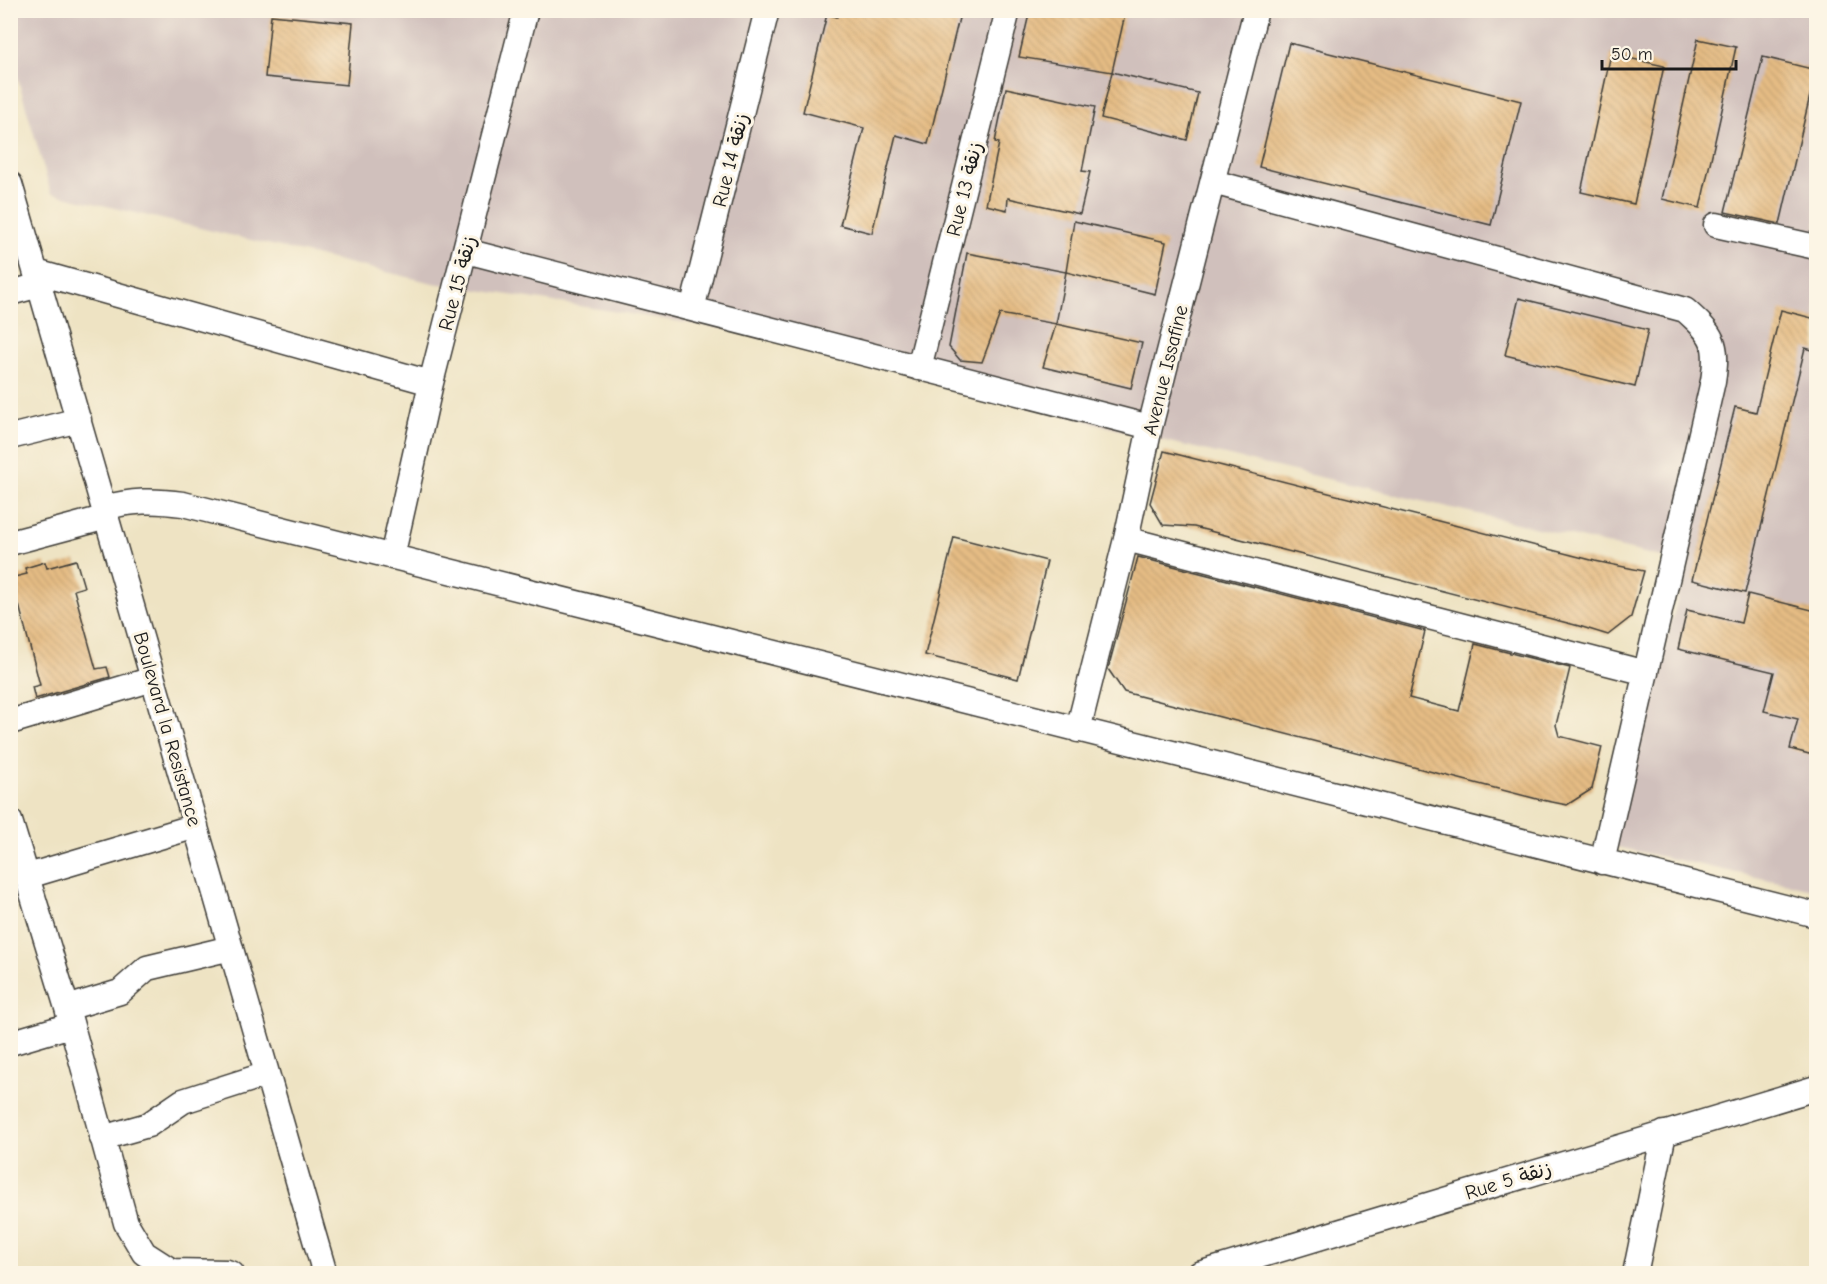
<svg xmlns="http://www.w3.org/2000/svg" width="1827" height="1284" viewBox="0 0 1827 1284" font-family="'Comic Neue','Playpen Sans Arabic',sans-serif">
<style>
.industrial{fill:#d0c0bc}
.building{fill:url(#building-back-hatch)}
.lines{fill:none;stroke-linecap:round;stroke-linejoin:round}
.minor-casing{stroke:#3c3a35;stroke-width:27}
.minor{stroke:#fff;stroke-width:24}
.labels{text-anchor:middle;stroke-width:6;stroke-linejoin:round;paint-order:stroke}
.street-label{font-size:20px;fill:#1c1c1c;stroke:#fcf5e5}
</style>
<defs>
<pattern id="building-back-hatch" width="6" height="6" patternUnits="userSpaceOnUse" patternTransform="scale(1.5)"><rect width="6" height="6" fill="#e5bc84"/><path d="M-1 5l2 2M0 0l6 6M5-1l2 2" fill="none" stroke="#c4a171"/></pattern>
</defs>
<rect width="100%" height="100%" fill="#fcf5e5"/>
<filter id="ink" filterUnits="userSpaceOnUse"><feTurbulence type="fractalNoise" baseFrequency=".0167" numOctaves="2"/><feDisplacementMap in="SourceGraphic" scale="12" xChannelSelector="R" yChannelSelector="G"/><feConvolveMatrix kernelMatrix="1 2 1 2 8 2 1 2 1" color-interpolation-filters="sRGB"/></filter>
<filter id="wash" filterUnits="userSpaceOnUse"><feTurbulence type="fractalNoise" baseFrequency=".008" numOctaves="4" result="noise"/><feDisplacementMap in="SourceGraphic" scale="24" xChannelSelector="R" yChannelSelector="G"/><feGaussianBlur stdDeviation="1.35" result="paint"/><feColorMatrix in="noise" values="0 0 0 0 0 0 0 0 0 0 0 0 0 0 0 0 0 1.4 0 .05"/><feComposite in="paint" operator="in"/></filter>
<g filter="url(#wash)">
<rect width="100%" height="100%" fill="#eee3c3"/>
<path class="industrial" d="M11,10l1805,1v879l-203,-44 74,-283 -560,-131 -325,-91 -369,-58 -382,-90 -40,-138z"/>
<g id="blocks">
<path class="building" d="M839,10h122l-33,134 -32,-9 -24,98 -32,-8 24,-97 -61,-16 24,-98 10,3z
M1030,10h96l-14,62 -93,-15z
M271,15l82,8 -6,62 -82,-8z
M1698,39l38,8 -36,161 -38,-9z
M1289,43l232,58 -30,124 -232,-58z
M1611,54l53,12 -30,138 -53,-12z
M1763,57l53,13 -36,154 -55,-12z
M1112,72l86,21 -11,47 -86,-22z
M1006,88l89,19 -13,64 8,1 -10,42 -72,-16 -1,12 -21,-5 13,-62 -4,-1z
M1074,221l92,21 -11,52 -89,-22z
M967,253l99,19 -10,52 -56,-10 -18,48 -22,-2 -11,-13z
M1519,298l129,32 -13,57 -130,-32z
M1781,310l35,9v32l-11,-3 -60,245 -53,-13 43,-173 21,5z
M1056,324l86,19 -11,45 -88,-21z
M1164,451l431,110 49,10 -13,46 -23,18 -29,-9 -385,-99 -31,-2 -13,-22z
M954,537l93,24 -29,118 -93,-24z
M1138,557l287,74 -16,67 50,13 16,-67 95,24 -14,57 3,11 43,11 -10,42 -25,16 -30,-6 -413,-107 -16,-23z
M76,560l8,27 -10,3 22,79 11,-2 3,10 -75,22 -3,-12 8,-2 -21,-80 -9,2v-29l17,-4 -2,-6 20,-6 2,6z
M1748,594l68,17v128l-3,16 -23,-6 8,-30 -34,-8 10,-39 -96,-23 9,-39 54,13z"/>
</g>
</g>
<g filter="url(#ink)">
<use href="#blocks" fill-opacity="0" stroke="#3c3a35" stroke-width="1.5"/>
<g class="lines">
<g class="minor-casing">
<path id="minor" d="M1213,182l472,128c28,25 34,32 28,71l-111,481
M10,184l315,1090
M1716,225l100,22
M466,251l684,176
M36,272l395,111
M10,293l30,-8
M692,309l75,-299
M919,368l89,-358
M10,437l69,-17
M104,508c27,-8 51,-8 79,-4l1633,411
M1126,539l520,134
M10,543l97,-26
M392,557l39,-174 95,-373
M10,722l143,-43
M1078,730l48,-191 24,-112 106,-417
M10,821l57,187 59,215 18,30 28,18 55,1 5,2
M28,876l168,-50
M67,1008l53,-16 27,-24 84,-20
M10,1043l61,-18
M102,1138l46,-13 35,-24 84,-27
M1199,1274l617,-186
M1635,1274l29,-141"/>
</g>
<use href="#minor" class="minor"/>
</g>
</g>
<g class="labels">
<g class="street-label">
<text transform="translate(730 160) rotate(-76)" y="7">Rue 14 زنقة</text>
<text transform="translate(964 189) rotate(-76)" y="7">Rue 13 زنقة</text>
<text transform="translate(457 283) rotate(-75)" y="7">Rue 15 زنقة</text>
<text transform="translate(1165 370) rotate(-76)" y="7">Avenue Issafine</text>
<text transform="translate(168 729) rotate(74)" y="7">Boulevard la Resistance</text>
<text transform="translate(1508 1180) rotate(-17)" y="7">Rue 5 زنقة</text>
</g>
</g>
<rect width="1827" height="1284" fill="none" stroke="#fcf5e5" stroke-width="36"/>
<path d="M1602 60v9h134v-9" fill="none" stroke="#1c1c1c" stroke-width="3"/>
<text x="1611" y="60" font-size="18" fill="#1c1c1c" stroke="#fcf5e5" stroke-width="4.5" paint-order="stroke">50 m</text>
</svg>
